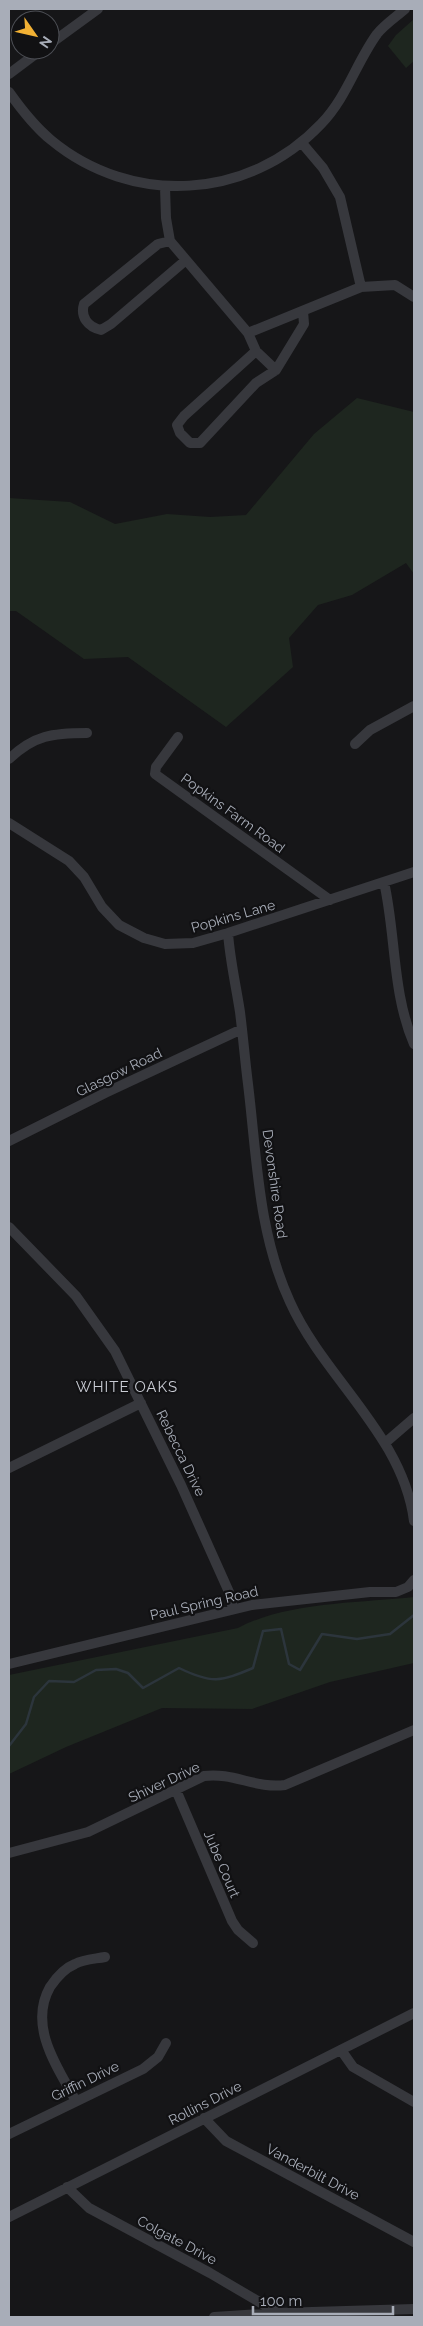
<svg xmlns="http://www.w3.org/2000/svg" width="423" height="2326" viewBox="0 0 423 2326" font-family="Raleway,sans-serif">
<style>
.green{fill:#1e261f}
.lines{fill:none;stroke-linecap:round;stroke-linejoin:round}
.stream{stroke:#2c353c;stroke-width:2.5}
.minor{stroke:#37383d;stroke-width:10}
.labels{text-anchor:middle;stroke-width:4.5;stroke-linejoin:round;paint-order:stroke}
.street-label{font-size:14px;fill:#a8adb8;stroke:#111113}
.neighbourhood-label{font-size:15px;letter-spacing:1px;fill:#c9ccd4;stroke:#111113}
</style>
<rect width="100%" height="100%" fill="#161618"/>
<path class="green" d="M414,19v42l-8,7 -18,-22 8,-11z
M357,398l57,14v162l-8,-11 -54,32 -34,10 -29,33 4,29 -67,60 -98,-70 -44,2 -68,-48h-7v-113l61,4 45,22 52,-10 43,3 36,-2 68,-81z
M414,1597v66l-84,19 -78,27 -90,-1 -96,39 -57,27v-99l229,-47c48,-26 122,-25 176,-31z"/>
<g class="lines">
<path class="stream" d="M9,1746l17,-22 8,-27 15,-16 25,1 22,-12 20,-1 12,4 15,15 36,-20c33,16 41,14 74,0l10,-37 18,-2 8,35 11,6 22,-36 35,5 33,-5 24,-19"/>
<path class="minor" d="M50,44l48,-35
M9,74l32,-24
M9,92c12,17 25,34 42,48 81,67 198,60 270,-16 26,-27 35,-61 56,-90 8,-10 19,-17 28,-25
M301,142l22,26 17,29 21,90
M165,187l1,31 4,23 78,92 113,-46 34,-2 19,12
M170,241l-12,3 -74,60c-4,13 4,23 17,26l10,-6 75,-64
M248,333l8,18 20,19
M256,351l-72,65 -7,9 3,8 10,10h10l56,-60 20,-13 28,-46 -1,-13
M178,737l-22,30 -1,7 175,126
M355,744l15,-14 44,-24
M9,759c25,-24 44,-26 78,-26
M9,823l60,38 15,16 18,30 17,18 25,13 21,6 28,-1 35,-10 186,-61
M384,882c12,53 8,111 30,162
M228,933c2,27 8,53 12,79 3,24 5,48 8,72 9,74 10,149 42,218 34,76 113,133 124,219
M9,1141l96,-48 137,-64
M9,1227l67,69 39,55 66,134 48,107 4,17
M385,1443l29,-25
M9,1468l132,-65
M9,1664l243,-59 118,-13h26l12,-5 6,-7
M176,1790l56,131 6,9 15,13
M9,1853l79,-21 116,-56c29,-4 52,13 81,9l129,-55
M341,2050l12,17 61,35
M76,2101c-19,-34 -48,-75 -26,-114 6,-9 15,-19 25,-23 9,-5 20,-5 30,-7
M204,2118l22,23 188,101
M9,2134l134,-65 15,-12 8,-14
M67,2187l22,21 121,65 68,40
M9,2217l405,-204
M214,2317l64,-4 136,-4"/>
</g>
<g class="labels">
<g class="street-label">
<text transform="translate(233 813) rotate(36)" y="5">Popkins Farm Road</text>
<text transform="translate(233 916) rotate(-16)" y="5">Popkins Lane</text>
<text transform="translate(119 1072) rotate(-26)" y="5">Glasgow Road</text>
<text transform="translate(275 1184) rotate(82)" y="5">Devonshire Road</text>
<text transform="translate(181 1453) rotate(64)" y="5">Rebecca Drive</text>
<text transform="translate(204 1603) rotate(-13)" y="5">Paul Spring Road</text>
<text transform="translate(164 1782) rotate(-25)" y="5">Shiver Drive</text>
<text transform="translate(222 1864) rotate(67)" y="5">Jube Court</text>
<text transform="translate(85 2081) rotate(-26)" y="5">Griffin Drive</text>
<text transform="translate(205 2103) rotate(-27)" y="5">Rollins Drive</text>
<text transform="translate(313 2172) rotate(28)" y="5">Vanderbilt Drive</text>
<text transform="translate(177 2240) rotate(28)" y="5">Colgate Drive</text>
</g>
<g class="neighbourhood-label">
<text x="127" y="1392">WHITE OAKS</text>
</g>
</g>
<rect width="423" height="2326" fill="none" stroke="#a8adb8" stroke-width="20"/>
<g transform="translate(35 35) rotate(124)"><circle r="24" fill="#111113" stroke="#4d4f55"/>
<path d="M0-4L9 19L0 12L-9 19Z" fill="#f2b134"/>
<text y="-8" font-size="14" font-weight="bold" text-anchor="middle" fill="#a8adb8">N</text>
</g>
<path d="M253 2306v8h140v-8" fill="none" stroke="#a8adb8" stroke-width="2.5"/>
<text x="260" y="2306" font-size="15" fill="#a8adb8" stroke="#111113" stroke-width="4" paint-order="stroke">100 m</text>
</svg>
